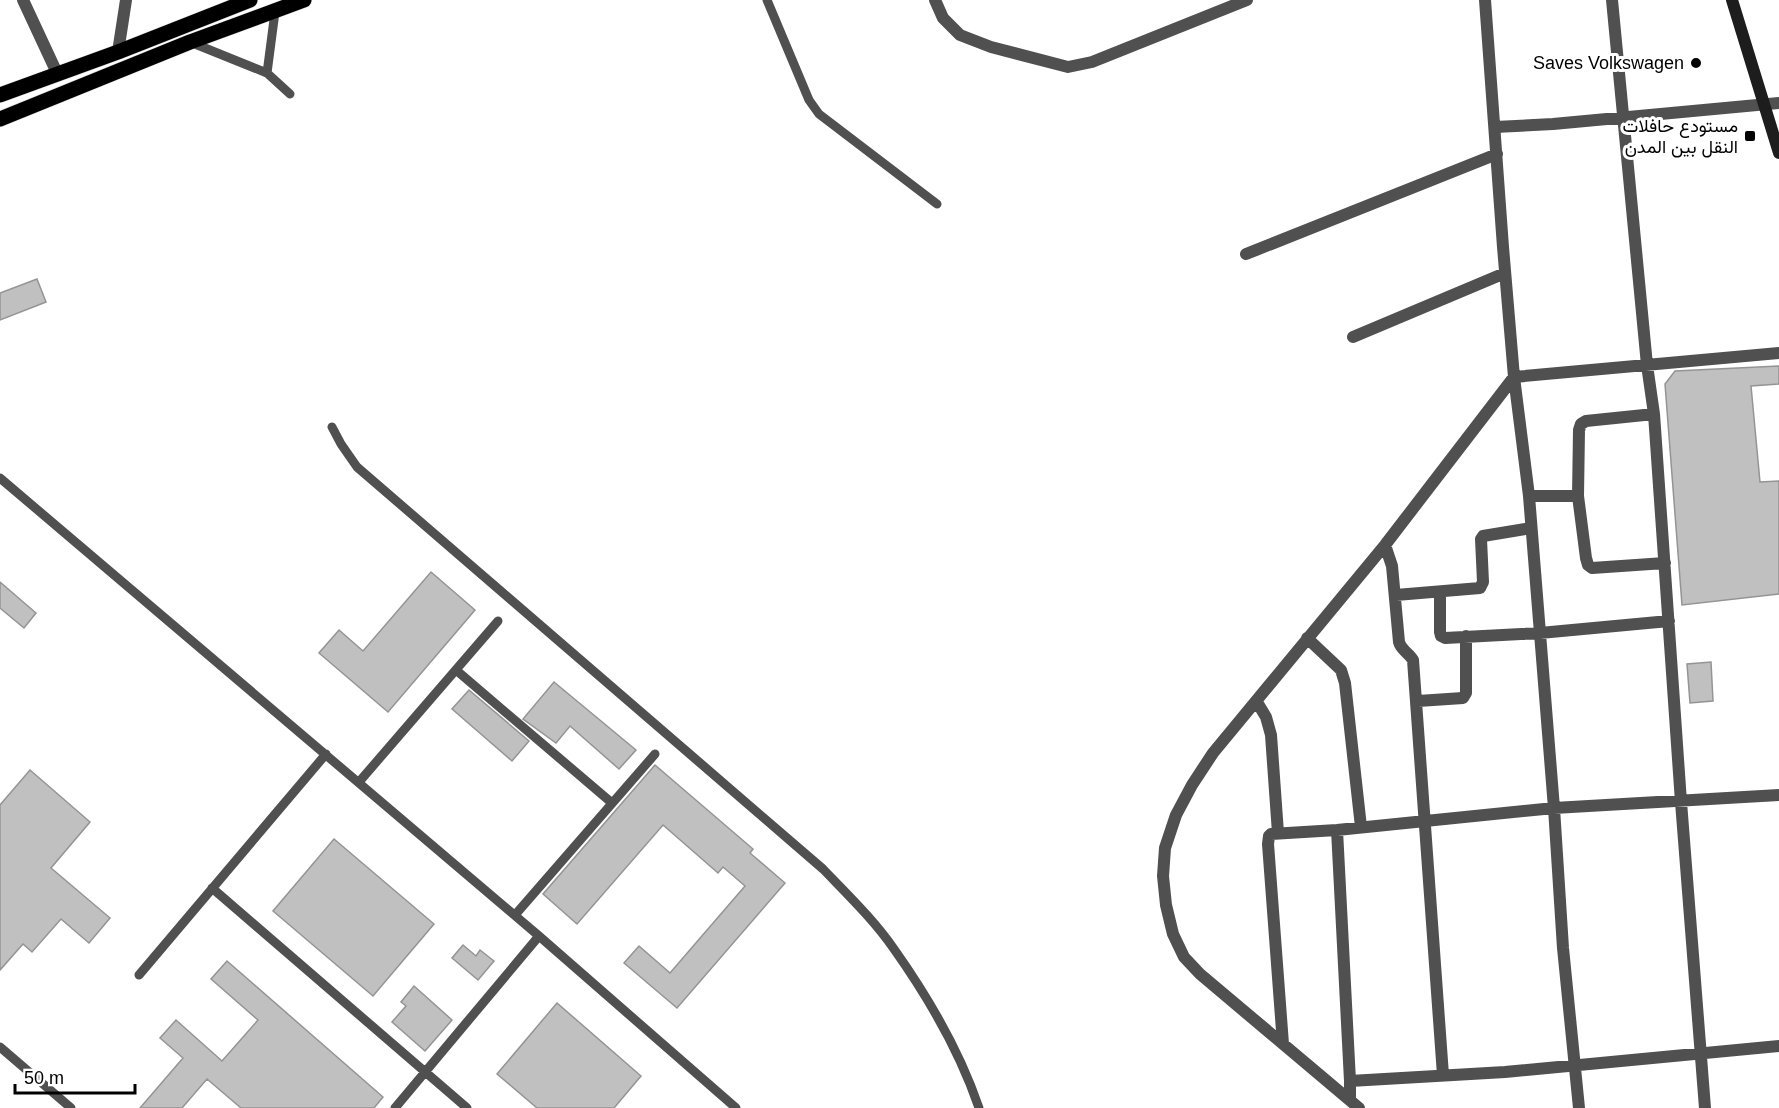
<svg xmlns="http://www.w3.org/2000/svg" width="1779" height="1108" viewBox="0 0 1779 1108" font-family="Arial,Vazirmatn,sans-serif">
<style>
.building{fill:#c0c0c0;stroke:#949494;stroke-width:1.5}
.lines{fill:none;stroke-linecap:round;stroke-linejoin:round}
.primary-casing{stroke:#dbdbdb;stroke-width:16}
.lane{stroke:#505050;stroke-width:9}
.street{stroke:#505050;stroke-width:12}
.secondary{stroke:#1d1d1d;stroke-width:12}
.primary{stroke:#000;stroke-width:15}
.poi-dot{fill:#000;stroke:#fff;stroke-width:2}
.labels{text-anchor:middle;stroke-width:6;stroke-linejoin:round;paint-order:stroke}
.poi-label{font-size:18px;fill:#000;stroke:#fff;text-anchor:end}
</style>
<rect width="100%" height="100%" fill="#fff"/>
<path class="building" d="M37,279l9,23 -46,18v-27z
M1779,366v18l-28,2 9,96 19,-1v113l-97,11 -17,-221 10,-13z
M431,572l44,38 -87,102 -69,-59 20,-23 24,21z
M0,582l36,31 -12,15 -24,-20z
M1711,662l2,39 -23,2 -3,-39z
M554,682l82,68 -17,19 -49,-43 -14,17 -33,-24z
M469,690l60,51 -17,20 -60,-52z
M655,765l98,84 -3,4 35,30 -108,125 -53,-45 15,-17 31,27 75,-87 -22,-19 -5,6 -55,-48 -86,99 -34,-30z
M30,770l60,52 -39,46 59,50 -21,25 -28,-24 -29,33 -9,-8 -23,26v-165z
M334,839l100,85 -61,72 -100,-85z
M463,945l13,11 4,-6 14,11 -16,19 -26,-22z
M227,961l156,136 -9,11h-133l-34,-29 -25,29h-42l43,-50 -23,-20 16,-18 46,41 36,-41 -47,-41z
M414,986l38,34 -27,31 -33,-29 14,-16 -5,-4z
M557,1003l84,73 -27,32h-77l-40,-34z"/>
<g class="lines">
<g class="primary-casing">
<path id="primary" d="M0,95l118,-43 132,-52
M0,119l190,-77 114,-42"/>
</g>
<path class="lane" d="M767,0l42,100 10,14 118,90
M190,42l77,31 8,-61
M267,73l23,21
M332,427l9,17 16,23 466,402c24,25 51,51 71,80 34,48 66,103 85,159
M0,478l539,458 197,172
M456,670l156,133
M359,782l139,-161
M212,888l255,220
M515,915l140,-161
M139,975l187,-221
M0,1047l71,61
M395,1108l144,-172"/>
<path class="street" d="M23,0l34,73
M935,0l8,18 17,17 31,12 77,20 24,-5 155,-62
M1485,0l18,247 11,130 15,119 25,312 9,140 16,160
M1612,0l35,365 7,49 27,388 24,306
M118,52l8,-52
M1495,127l58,-3 226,-21
M1246,254l251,-100
M1353,337l152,-64
M1654,414l-68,7 -5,3 -2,6 -1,66 8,62 2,7 4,3 73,-5
M1529,496h49
M1385,545l7,21 7,76c2,8 10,11 14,18l30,415
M1440,592v40l1,4 4,2 95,-5 129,-12
M1396,595l84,-7 3,-6 -2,-43 2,-3 48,-8
M1307,638l34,32 4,13 16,144
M1418,701l45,-3 3,-5v-57
M1257,702l9,15 5,18 7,98
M1337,830l13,251
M1283,1044l-15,-200 1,-8 2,-2 66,-4 217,-22 225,-13
M1350,1100v-19l155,-9 274,-26
M1359,1108l-159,-134 -16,-17 -11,-23 -7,-29 -3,-29 2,-28 11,-33 16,-30 21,-32 172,-208 129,-168 265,-24"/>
<path class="secondary" d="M1732,0l47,153"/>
<use href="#primary" class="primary"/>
</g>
<g class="poi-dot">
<circle cx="1696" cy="63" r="6"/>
<rect x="1744" y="130" width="12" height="12" rx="3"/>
</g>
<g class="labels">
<g class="poi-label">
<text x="1684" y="69">Saves Volkswagen</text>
<text x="1738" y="132">مستودع حافلات<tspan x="1738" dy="21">النقل بين المدن</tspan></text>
</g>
</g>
<path d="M15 1084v9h120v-9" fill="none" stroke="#000000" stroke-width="3"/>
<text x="24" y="1084" font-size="18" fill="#000000" stroke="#ffffff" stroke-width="4.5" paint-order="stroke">50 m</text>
</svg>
